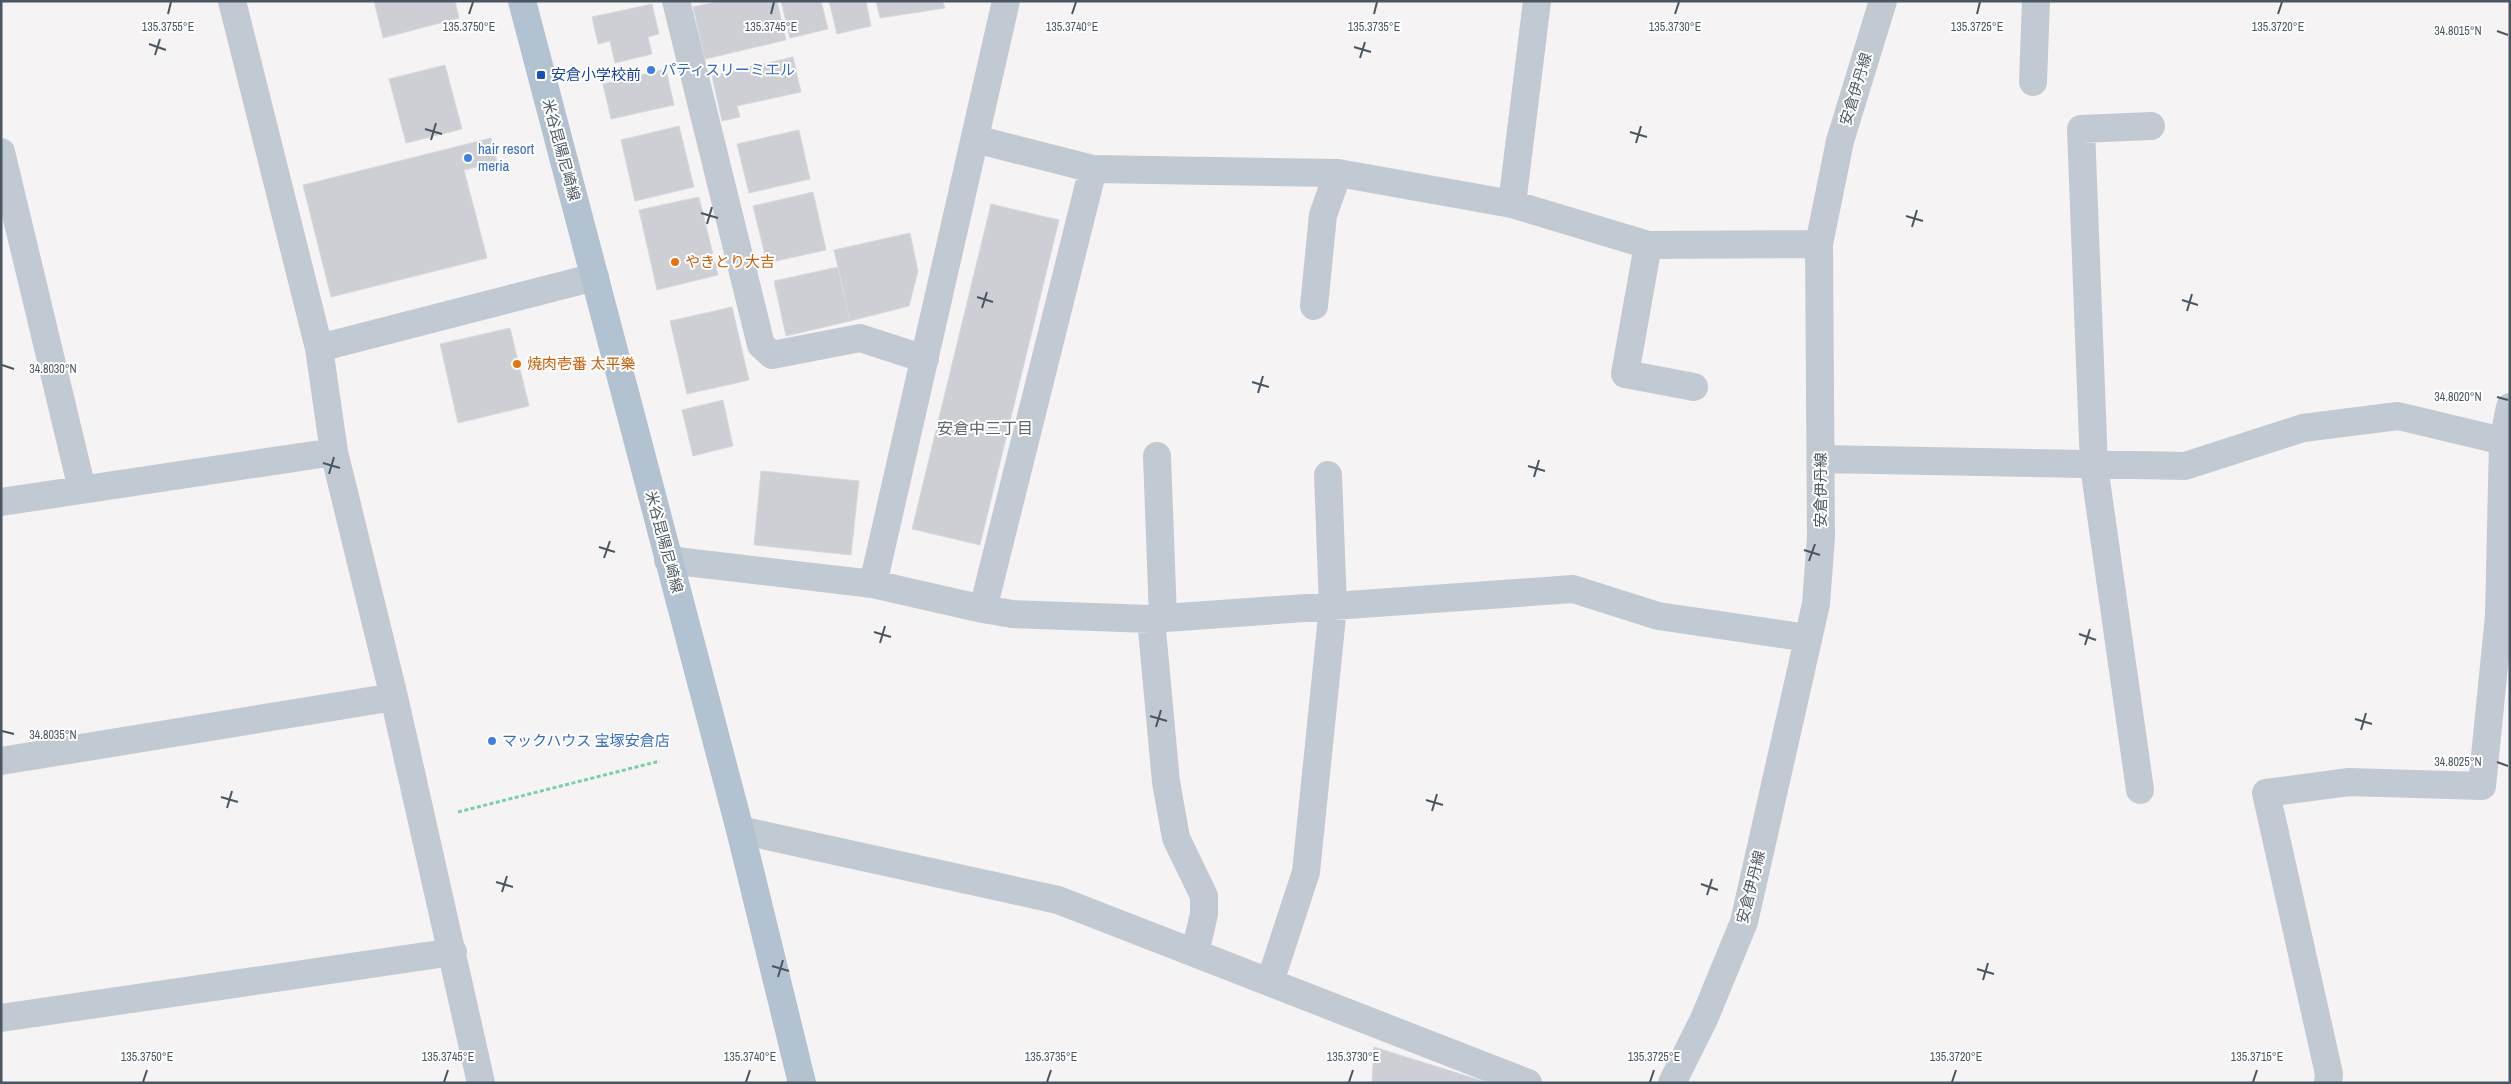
<svg xmlns="http://www.w3.org/2000/svg" width="2511" height="1084" viewBox="0 0 2511 1084" font-family="'Archivo Narrow','Noto Sans JP',sans-serif">
<style>
.building{fill:#cdcfd5;stroke:#d7d9de}
.lines{fill:none;stroke-linecap:round;stroke-linejoin:round}
.path{stroke:#7ad0a6;stroke-width:3;stroke-dasharray:4 2.5;stroke-linecap:butt}
.minor{stroke:#c1cad2;stroke-width:28}
.major{stroke:#b3c2d1;stroke-width:28}
.ticks{fill:none;stroke:#4a5661;stroke-width:2}
.shop-dot{fill:#3f7fe0;stroke:#fff;stroke-width:2}
.transit-dot{fill:#1a4fb4;stroke:#fff;stroke-width:2}
.food-dot{fill:#e8710a;stroke:#fff;stroke-width:2}
.labels{text-anchor:middle;stroke-width:4;stroke-linejoin:round;paint-order:stroke}
.shop-label{font-size:15px;fill:#366cbe;stroke:#fff;text-anchor:start}
.transit-label{font-size:15px;fill:#164399;stroke:#fff;text-anchor:start}
.street-label{font-size:15px;fill:#4a5661;stroke:#fff}
.food-label{font-size:15px;fill:#c56008;stroke:#fff;text-anchor:start}
.neighbourhood-label{font-size:16px;fill:#5f6368;stroke:#fff}
.ticks-label{font-size:12px;text-anchor:middle;fill:#4a5661;stroke:#fff;stroke-width:4;stroke-linejoin:round;paint-order:stroke}
</style>
<rect width="100%" height="100%" fill="#f5f3f3"/>
<path class="building" d="M374,1h81l4,17 -76,20z
M720,1h57l9,39 -81,19 -12,-52z
M781,1h40l7,28 -38,9z
M829,1h37l5,25 -34,8z
M876,1h66l3,7 -65,10z
M652,4l7,30 -11,3 4,17 -37,9 -5,-22 -12,3 -6,-27z
M793,57l8,35 -64,14 3,11 -18,4 -10,-45z
M445,65l17,64 -56,14 -17,-64z
M666,69l8,36 -63,14 -8,-35z
M679,126l15,61 -59,14 -14,-61z
M799,130l11,49 -61,14 -12,-49z
M491,138l6,24 -33,8 23,88 -156,39 -28,-112z
M813,192l13,58 -59,13 -14,-57z
M699,197l19,78 -61,15 -18,-80z
M991,204l68,16 -79,325 -68,-16z
M910,233l8,38 -9,35 -59,15 -16,-71z
M838,267l12,54 -64,15 -12,-55z
M732,307l17,73 -62,14 -17,-73z
M510,328l19,78 -71,17 -18,-79z
M723,400l10,46 -40,10 -11,-46z
M761,471l98,10 -8,74 -97,-10z
M1374,1047l112,35v1h-114z"/>
<g class="lines">
<path class="path" d="M458,812l202,-51"/>
<path class="minor" d="M676,1l85,344 11,10 88,-17 65,21
M2033,82l3,-81
M975,139l118,30 245,4 174,31 136,41 171,-1
M1,152l81,337
M1512,204l25,-203
M1648,245l-23,129 69,13
M1314,306l9,-91 15,-42
M319,348l276,-71
M2510,407l-7,34 -4,175 11,4
M1157,456l6,162
M1821,459l364,7 118,-38 95,-12 105,25
M1,502l333,-50
M668,560l205,24 110,25 29,5 139,5 422,-30 85,27 150,22
M873,584l133,-583
M983,609l110,-440
M1151,619l15,163 10,56 28,58v18l-9,39
M394,697l87,386
M1,761l393,-64 -60,-245 -15,-104 -87,-347
M2140,790l-46,-324 -13,-337 70,-3
M740,830l318,70 470,183
M1270,982l36,-110 27,-265 -5,-132
M1,1018l452,-66
M1672,1083l32,-64 40,-97 72,-318 5,-67 -2,-293 21,-103 43,-140
M2328,1083l1,-9 -63,-281 83,-11 133,4 17,-170"/>
<path class="major" d="M522,1l218,829 62,253"/>
</g>
<path class="ticks" d="M168,14l3,-12M469,14l4,-12M771,14l3,-12M1072,14l4,-12M1374,14l3,-12M1675,14l4,-12M1977,14l3,-12M2278,14l4,-12M2497,31l11,4M149,44l17,6M1354,47l17,5M155,55l5,-16M1360,58l5,-16M425,129l17,5M1630,132l17,5M431,140l5,-17M1636,143l5,-17M701,213l17,5M1906,216l17,5M707,224l5,-17M1912,227l5,-17M977,297l16,5M2182,300l16,5M982,308l5,-16M2187,311l5,-17M2,365l12,4M1252,382l17,5M1258,393l5,-17M2497,397l11,3M323,463l17,5M1528,466l17,5M329,474l5,-17M1534,477l5,-17M599,547l16,5M1804,550l16,5M604,558l6,-17M1809,561l6,-17M874,632l17,5M2079,634l17,6M880,643l5,-17M2085,645l5,-16M1150,716l17,5M2355,719l17,5M1156,727l5,-17M2361,730l5,-17M2,731l12,3M2497,762l11,4M221,797l17,5M1426,800l17,5M227,808l5,-17M1432,811l5,-17M496,882l17,5M1701,884l17,6M502,892l5,-16M1707,895l5,-16M772,966l17,5M1977,969l17,5M778,977l5,-17M1983,980l5,-17M143,1082l4,-12M444,1082l4,-12M746,1082l4,-12M1047,1082l4,-12M1349,1082l4,-12M1650,1082l4,-12M1952,1082l4,-12M2253,1082l4,-12"/>
<g class="shop-dot">
<circle cx="651" cy="70" r="5"/>
<circle cx="468" cy="158" r="5"/>
<circle cx="492" cy="741" r="5"/>
</g>
<rect class="transit-dot" x="536" y="70" width="10" height="10" rx="2.5"/>
<g class="food-dot">
<circle cx="675" cy="262" r="5"/>
<circle cx="517" cy="364" r="5"/>
</g>
<g class="labels">
<g class="shop-label">
<text x="661" y="75">パティスリーミエル</text>
<text x="478" y="154">hair resort<tspan x="478" dy="17">meria</tspan></text>
<text x="502" y="746">マックハウス 宝塚安倉店</text>
</g>
<g class="transit-label">
<text x="551" y="80">安倉小学校前</text>
</g>
<g class="street-label">
<text transform="translate(1856 89) rotate(-73)" y="5">安倉伊丹線</text>
<text transform="translate(561 150) rotate(75)" y="5">米谷昆陽尼崎線</text>
<text transform="translate(1821 490) rotate(-90)" y="5">安倉伊丹線</text>
<text transform="translate(664 542) rotate(75)" y="5">米谷昆陽尼崎線</text>
<text transform="translate(1751 887) rotate(-76)" y="5">安倉伊丹線</text>
</g>
<g class="food-label">
<text x="685" y="267">やきとり大吉</text>
<text x="527" y="369">焼肉壱番 太平樂</text>
</g>
<g class="neighbourhood-label">
<text x="985" y="434">安倉中三丁目</text>
</g>
</g>
<g class="ticks-label">
<text x="168" y="31">135.3755°E</text>
<text x="469" y="31">135.3750°E</text>
<text x="771" y="31">135.3745°E</text>
<text x="1072" y="31">135.3740°E</text>
<text x="1374" y="31">135.3735°E</text>
<text x="1675" y="31">135.3730°E</text>
<text x="1977" y="31">135.3725°E</text>
<text x="2278" y="31">135.3720°E</text>
<text x="2458" y="35">34.8015°N</text>
<text x="53" y="373">34.8030°N</text>
<text x="2458" y="401">34.8020°N</text>
<text x="53" y="739">34.8035°N</text>
<text x="2458" y="766">34.8025°N</text>
<text x="147" y="1061">135.3750°E</text>
<text x="448" y="1061">135.3745°E</text>
<text x="750" y="1061">135.3740°E</text>
<text x="1051" y="1061">135.3735°E</text>
<text x="1353" y="1061">135.3730°E</text>
<text x="1654" y="1061">135.3725°E</text>
<text x="1956" y="1061">135.3720°E</text>
<text x="2257" y="1061">135.3715°E</text>
</g>
<rect width="2511" height="1084" fill="none" stroke="#4a5661" stroke-width="5"/>
</svg>
